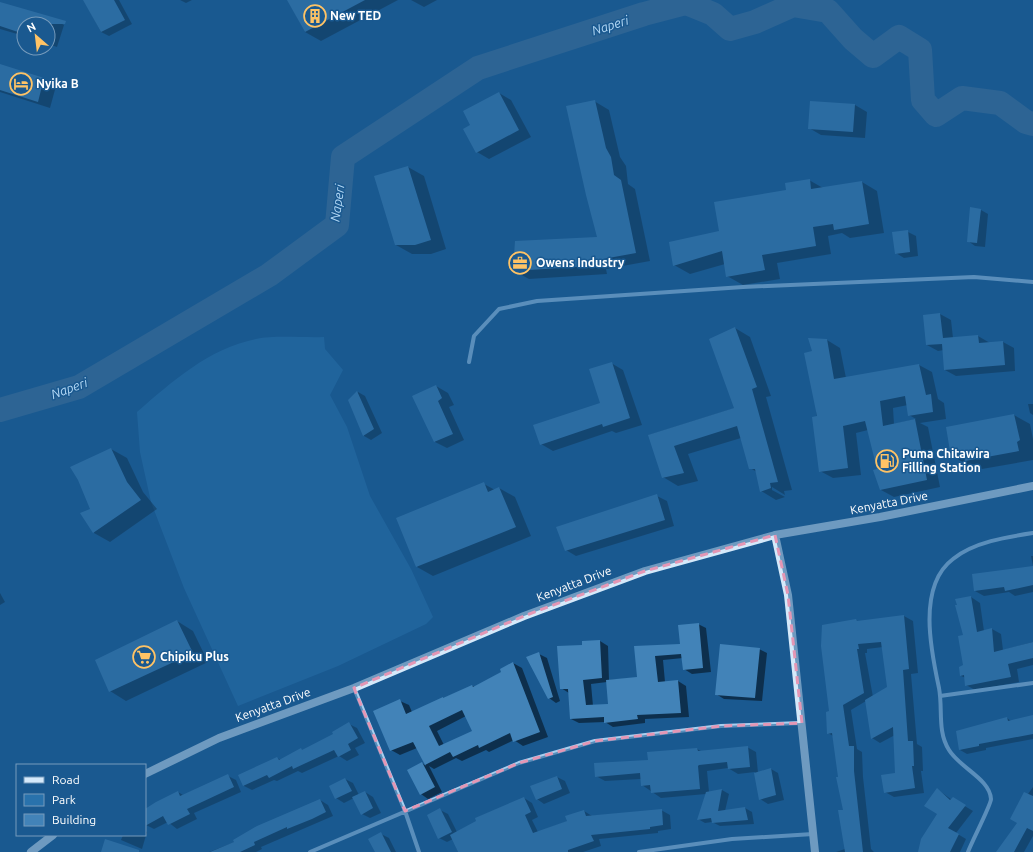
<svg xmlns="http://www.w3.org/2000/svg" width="1033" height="852" viewBox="0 0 1033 852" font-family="Ubuntu,sans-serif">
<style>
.green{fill:#2972ac}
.shadow{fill:#0007;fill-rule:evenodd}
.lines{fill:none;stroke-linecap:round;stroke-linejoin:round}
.river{stroke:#45729a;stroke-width:24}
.building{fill:#4283b8;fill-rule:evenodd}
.street{stroke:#a8cfef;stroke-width:4}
.secondary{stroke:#d5e9fa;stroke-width:8}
.marked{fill:none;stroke:#e497b5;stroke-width:3;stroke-dasharray:8 5;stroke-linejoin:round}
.labels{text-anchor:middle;stroke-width:3;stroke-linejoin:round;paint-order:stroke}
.poi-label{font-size:12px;font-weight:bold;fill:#fff;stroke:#1a5990;text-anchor:start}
.street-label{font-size:12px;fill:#fff;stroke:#1a5990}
.water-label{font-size:13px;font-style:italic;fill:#b4d9f6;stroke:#1a5990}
</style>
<rect width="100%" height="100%" fill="#1a5990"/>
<path class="green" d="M324,337l1,12 18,21 -13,25 17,32 23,69 41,73 22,48 -7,7 -88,42 -100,40 -54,-118 -33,-86 -11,-50 -3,-40c36,-31 71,-63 119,-73 19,-4 48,-1 68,-2z"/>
<path class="shadow" d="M84,0h35l13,24 -23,12 -8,-4z
M180,0h12l-6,3z
M288,0h110l-77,41 -16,-9z
M411,0h26l-13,7z
M0,3l52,15 12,7 -7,22 -9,-3v-20h-24v12l-24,-7z
M0,65l44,14 12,7 -6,22 -50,-16z
M499,93l12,7 20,37 -42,22 -12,-7 -6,-26z
M594,101l15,9 11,47 6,9 2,18 7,5 15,72 -44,8 1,5 -78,5 -15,-8 85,-33z
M855,105l12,7 -2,26 -44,-3 -12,-7z
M408,167l16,9 22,73 -15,5h-19l-16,-9z
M809,180l14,8 39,-6 15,9 7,42 -34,5 -8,-5 -14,3 3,18 -54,9 3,16 -37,6 -16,-9 -2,-12 -35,10 -16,-9 46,-34 67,-40z
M981,210l7,4 -3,33 -10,-1 -7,-5z
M908,232l8,4 2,20 -14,2 -8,-5z
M940,314l11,6 2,18 25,-2 12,7 13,-1 11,6 1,23 -59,5 -11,-6 -1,-20 -6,1 -11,-6 -3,-29z
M735,328l15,9 21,59 -5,1 26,93 -8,1 1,4 -13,-8v3l13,7 -9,3 -15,-9 -4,-19 -7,-4 -9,-30 -53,16 10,27 -20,5 -15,-9 -14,-42 86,-27z
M827,340l13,8 6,30 73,-13 13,7 6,27 6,4 2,16 -26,4 8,4 12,60 -46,10 -13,-7 -2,-20 -11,-40 -12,3 5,42 -28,3 -13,-7 -7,-120zM908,405l1,10 7,4 -22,5 -1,-16z
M611,363l12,7 19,55 -26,8 -4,-2 -59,20 -12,-7 61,-40z
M436,386l12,7 6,12 -5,2 15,33 -17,8 -12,-6z
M358,392l7,4 17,37 -11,7 -7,-4 -15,-35z
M1028,404h5v11l-3,-2z
M1014,415l16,9 3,15v21l-51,9 -9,-5 -5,1 -16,-9z
M111,449l16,9 16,34 14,17 -47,33 -16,-9 -3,-24z
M484,484l11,6 4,-2 16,9 16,39 -98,40 -16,-9z
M657,496l10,5 7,25 -98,30 -10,-6z
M1031,556h2v10z
M1033,567v25l-18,4 -6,-4 -25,4 -9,-5z
M0,593l5,9 -5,3z
M971,597l9,6 4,28 8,-2 9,5 2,16 30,-8v23l-16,4 2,13 -44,8 -9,-5v-7l-5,-2 3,-10v-31z
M904,616l9,5 5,52 -7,1 6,70 5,3 1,24h-2l3,22 -30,4 -9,-5 11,-18 -1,-39 -15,8 -8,-5 -6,-37 -15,9 6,39 5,3 1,25 8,72 3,3h-38l9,-3 -1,-38 -11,-75 -5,-3 2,-21 26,-92 3,2zM883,647l5,41 -15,9 -8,-44h2v-4z
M177,621l16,10 15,31 -82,39 -16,-10z
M698,624l8,4 5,44 -19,2 -8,-5 -1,-11 -20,2 2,22 13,-1 8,5 3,31 -44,2v4l-32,4 -8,-5 -26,1 -8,-4 -2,-26 -8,-5 22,-42 17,-5 8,5 1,34 29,-2 -3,-31 46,-2zM607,682l2,23 -16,1 -2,-22z
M759,649l8,4 -5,48 -38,-2 -8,-5z
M539,654l8,4 13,43 -4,2 -7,-5z
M513,663l9,5 26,69 -25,9 -9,-6 -25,12 -3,-2 -24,11 -6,-3 -22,11 -5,-3 13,26 -14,7 -7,-5 1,-31 4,3 -9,-18 -17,7 -9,-5 9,-49 9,4 3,7 60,-26 3,1 27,-15zM466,716l8,16 -30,13 -7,-14z
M1033,716v23l-47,9v2l-19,4 -7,-4 47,-32 4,3z
M349,724l8,4 8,15 -10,5 4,7 -12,6 -8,-5 -37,17 -4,-2 -21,10 -3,-1 -22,10 -8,-4 -5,-10 38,-18 4,2 22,-9 31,-16z
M747,747l9,5 2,21 13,-4 7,4 6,27 -16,4 -8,-5 -5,-27 -17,2 -10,-6 -21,3 2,21 13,-2 7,4 -4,17 20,-3 7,4 2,12 -34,2 -8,-4 -7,1 -7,-4 8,-25 -45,4 -19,-13 -1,-6 -36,2 -9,-5 53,-16 -1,-7 49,-4 6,3z
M228,776l8,4 5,12 -47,21 3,6 -20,10 -9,-7 -14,7 -8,-4 -1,-15 33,-18 5,3z
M557,777l8,4 5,12 -26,11 -7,-5z
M345,779l8,4 6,12 6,-3 8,5 8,16 -11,5 -8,-4 -8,-16 -10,5 -8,-5z
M1033,787v49l-9,16h-26l21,-30 9,-28z
M937,789l15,11 1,-1 20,12 -17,22 10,6 -6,13h-41l19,-38z
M524,798l8,5 6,14 -6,3 6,12 30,-11 16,-10 8,5 69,-6 9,5 1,14 -13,2v2l-59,6 2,7 -18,6h-125l-5,-13 -6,3 -8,-4 1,-28 8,4 9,18 21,-11 -2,-3z
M320,800l8,5 5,11 -72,31 1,2 -6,3h-47l26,-10z
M145,831l2,1 -5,17 -21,-9 2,-5h22z
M381,834l8,4 7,14h-20z"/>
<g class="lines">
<path class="river" d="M0,410l79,-23 190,-112 68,-50 6,-68 135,-89 166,-54 42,-11 27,11 17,15 25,-7 38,-17 35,6 25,28 20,17 26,-19 21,13 3,50 13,15 26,-17 38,5 26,19 7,2"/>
</g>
<path class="building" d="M83,0h31l11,20 -24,12z
M287,0h78l-60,32z
M0,2l66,19 -1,3h-41v10l-24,-8z
M0,64l44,14 -6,24 -38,-12z
M499,92l20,38 -43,23 -13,-24 7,-4 -7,-14z
M595,100l11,48 5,9 3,18 7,5 15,73 -44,8v5l-79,5 2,-30 82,-4 -11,-42 -20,-89z
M810,101l45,3 -2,28 -45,-3z
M408,166l23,74 -16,5h-20l-21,-69z
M810,179l1,10 51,-8 7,43 -35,6 -1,-6 -20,3 3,19 -54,9 3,15 -39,7 -4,-26 -49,15 -4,-24 50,-11 -5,-29 72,-12 -1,-7z
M970,207l11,2 -4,34 -10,-1z
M908,230l2,22 -15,2 -3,-22z
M940,313l3,25 35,-3 1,8 24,-2 2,24 -61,5 -2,-26 -16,1 -3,-30z
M735,327l22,60 -5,2 26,93 -8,1 1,5 -11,4 -5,-23h-6l-12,-43 -63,20 10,27 -22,5 -14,-43 86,-27 -25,-69z
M808,338l19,1 7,40 85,-15 7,31 5,-1 2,18 -25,4 -3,-20 -25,5 3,25 32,-7 12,61 -47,10 -7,-20 4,-1 -12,-48 -22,5 5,42 -29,4 -7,-55 5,-1 -13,-63 8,-2z
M612,362l18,56 -27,9 -1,-3 -62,21 -7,-20 67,-22 -11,-34z
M436,385l6,13 -4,3 15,33 -19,8 -22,-46z
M357,391l17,38 -11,7 -15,-36z
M1014,414l6,26 -3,2 2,9 -54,10 -1,-7 -13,3 -5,-30z
M111,448l16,34 14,18 -48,33 -13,-20 10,-4 -12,-29 -8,-13z
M484,482l4,10 11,-5 17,40 -100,40 -20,-49z
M657,494l8,26 -100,31 -9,-24z
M1033,566v19l-28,6 -1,-4 -30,4 -2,-17z
M971,596l6,36 15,-4 2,24 39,-10v16l-25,6 3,13 -46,9 -1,-11 -4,1 -1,-9 4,-2 -5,-29 5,-1 -8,-30h2l-2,-6z
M904,615l5,54 -6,1 5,71h5l1,25h-2l3,22 -31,5 -3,-18 14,-2 -2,-46 -22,12 -6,-39 22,-13 -6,-45 -23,2 1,5h-2l7,44 -21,12 6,41h5v25l9,81h-18l-7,-42h5l-7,-33h2l-6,-44 -5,1 -1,-22 3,-1 -8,-65 1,-21 34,-6 1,2z
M177,620l16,33 -84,39 -14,-32z
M699,623l4,45 -20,2 -2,-16 -26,2 3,26 20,-2 3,33 -44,2 1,4 -34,4v-6l-34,2 -2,-30h-8l-3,-43 25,-1v-4l18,-1 2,38 -19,2 3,25 22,-1 -2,-24 31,-3 -3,-31 46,-2 -2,-19z
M720,644l40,4 -5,50 -40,-3z
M539,652l14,45 -5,2 -22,-42z
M513,662l27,70 -27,10 -3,-9 -31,15 -1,-3 -25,12 -3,-5 -25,13 -12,-23 -23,9 -17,-40 27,-12 6,15 37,-17v1l29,-13 1,2 28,-15 -1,-3zM462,710l10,21 -33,15 -10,-20z
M1033,715v19l-54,10v2l-20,4 -3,-19 51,-14 1,4z
M349,722l9,16 -10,6 3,6 -13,7 -4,-7 -41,19 -1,-3 -23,12 -2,-3 -24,11 -5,-11 39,-18 2,3 22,-12 1,2 31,-16 -1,-2z
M748,746l2,21 -22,2 -1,-7 -28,3 -1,1 2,23 -49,4 -1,-8 -9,1 -1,-13 -45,4 -1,-14 54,-3 -1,-8 50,-4 1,3z
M422,762l13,25 -15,8 -13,-25z
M771,768l5,27 -17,5 -5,-27z
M228,774l6,13 -47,22 3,5 -22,11 -5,-9 -18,10v-17l11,-7 22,-11 2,5z
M557,776l5,13 -26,11 -6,-14z
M345,778l7,13 -17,8 -6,-13z
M937,788l13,12 3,-3 13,8 -18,23 11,6 -9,18h-32l3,-13 16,-25 -13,-8z
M722,789l-4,22 27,-4 3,13 -36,3 -1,-5 -14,2 9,-28z
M365,791l8,17 -12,7 -9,-18z
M1024,792l9,4v35l-6,-3 -13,24h-18l21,-29 -7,-4z
M524,797l7,15 -6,3 8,18 34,-12 -2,-5 19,-6 2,6 76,-7 1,16 -13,2v2l-59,6 3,6 -26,9v2h-110l-8,-17 26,-14 -1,-3z
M320,799l6,13 -14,7 -25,10v-2l-33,15 1,3 -15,7h-30l24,-10 -1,-2 24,-14z
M440,808l12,24 -14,7 -11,-24z
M381,832l10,20h-16l-7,-13z
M105,839l34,11v2h-38z"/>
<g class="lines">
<path class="street" d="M469,362l5,-26 25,-27 38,-8 206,-14 231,-10 59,5
M354,688l51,123 14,41
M940,696l93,-13
M310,852l209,-89 76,-22 126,-15 80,-3
M639,852l93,-13 81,-5
M968,852c3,-9 23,-47 23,-53 -1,-20 -31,-31 -42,-49 -12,-19 -6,-41 -10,-62 -8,-37 -22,-102 14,-129 21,-17 54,-22 80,-26"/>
<path class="secondary" d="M775,535l13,60 27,257
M145,774l74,-36 135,-50 170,-72 121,-45 130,-36 105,-18 153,-31
M31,852l22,-17"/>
</g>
<path d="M0 0H1033V852H0ZM775,535l13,60 14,128 -81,3 -126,15 -76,22 -114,48 -51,-123 170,-72 121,-45z" fill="#1a5990" fill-opacity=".55" fill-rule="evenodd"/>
<path class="marked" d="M775,535l13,60 14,128 -81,3 -126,15 -76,22 -114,48 -51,-123 170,-72 121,-45z"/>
<defs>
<g id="building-ring" transform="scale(1.15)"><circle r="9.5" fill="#1a5990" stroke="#ffc365" stroke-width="1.5"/><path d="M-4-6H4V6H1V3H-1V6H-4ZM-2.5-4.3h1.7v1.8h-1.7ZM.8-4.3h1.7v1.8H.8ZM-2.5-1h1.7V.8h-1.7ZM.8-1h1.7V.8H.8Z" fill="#ffc365"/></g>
<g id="hotel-ring" transform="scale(1.15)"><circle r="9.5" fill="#1a5990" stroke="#ffc365" stroke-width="1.5"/><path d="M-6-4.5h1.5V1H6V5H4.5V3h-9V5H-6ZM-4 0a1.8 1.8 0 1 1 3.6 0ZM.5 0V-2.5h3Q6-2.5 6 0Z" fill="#ffc365"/></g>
<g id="office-ring" transform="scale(1.15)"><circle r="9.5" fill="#1a5990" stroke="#ffc365" stroke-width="1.5"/><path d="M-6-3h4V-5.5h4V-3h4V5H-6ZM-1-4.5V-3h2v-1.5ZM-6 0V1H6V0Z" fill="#ffc365"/></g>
<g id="fuel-ring" transform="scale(1.15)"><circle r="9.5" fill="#1a5990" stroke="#ffc365" stroke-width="1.5"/><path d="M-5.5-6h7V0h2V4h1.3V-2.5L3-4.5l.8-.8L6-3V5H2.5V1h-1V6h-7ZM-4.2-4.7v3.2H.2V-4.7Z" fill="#ffc365"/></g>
<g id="supermarket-ring" transform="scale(1.15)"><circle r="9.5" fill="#1a5990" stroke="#ffc365" stroke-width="1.5"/><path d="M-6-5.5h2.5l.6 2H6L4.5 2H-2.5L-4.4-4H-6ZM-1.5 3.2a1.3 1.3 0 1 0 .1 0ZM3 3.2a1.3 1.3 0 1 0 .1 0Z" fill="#ffc365"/></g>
</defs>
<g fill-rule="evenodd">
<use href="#building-ring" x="315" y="16"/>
<use href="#hotel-ring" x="21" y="84"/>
<use href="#office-ring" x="520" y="263"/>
<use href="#fuel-ring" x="887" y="461"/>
<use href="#supermarket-ring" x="144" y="657"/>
</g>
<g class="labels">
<g class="poi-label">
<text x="330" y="20">New TED</text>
<text x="36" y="88">Nyika B</text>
<text x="536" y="267">Owens Industry</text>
<text x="902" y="458">Puma Chitawira<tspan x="902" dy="14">Filling Station</tspan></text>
<text x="160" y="661">Chipiku Plus</text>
</g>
<g class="street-label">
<text transform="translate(889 503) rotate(-11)" y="4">Kenyatta Drive</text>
<text transform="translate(574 584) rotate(-21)" y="4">Kenyatta Drive</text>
<text transform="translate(273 705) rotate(-20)" y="4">Kenyatta Drive</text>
</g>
<g class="water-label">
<text transform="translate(610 25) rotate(-18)" y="5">Naperi</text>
<text transform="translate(337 203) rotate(-82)" y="5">Naperi</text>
<text transform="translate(69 388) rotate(-20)" y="5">Naperi</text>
</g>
</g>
<rect x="16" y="764" width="130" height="72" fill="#1a5990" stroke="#769bbc"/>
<rect x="24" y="777" width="20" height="6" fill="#d5e9fa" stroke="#769bbc"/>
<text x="52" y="784" font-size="12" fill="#ffffff">Road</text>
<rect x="24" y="794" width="20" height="12" fill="#2972ac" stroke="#769bbc"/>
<text x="52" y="804" font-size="12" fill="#ffffff">Park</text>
<rect x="24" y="814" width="20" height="12" fill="#4283b8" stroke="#769bbc"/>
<text x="52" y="824" font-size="12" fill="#ffffff">Building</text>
<g transform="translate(36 36) rotate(332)"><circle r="19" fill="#1a5990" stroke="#769bbc"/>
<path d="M0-3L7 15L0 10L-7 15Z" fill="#ffc365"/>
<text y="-6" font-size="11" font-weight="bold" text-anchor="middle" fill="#ffffff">N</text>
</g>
</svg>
